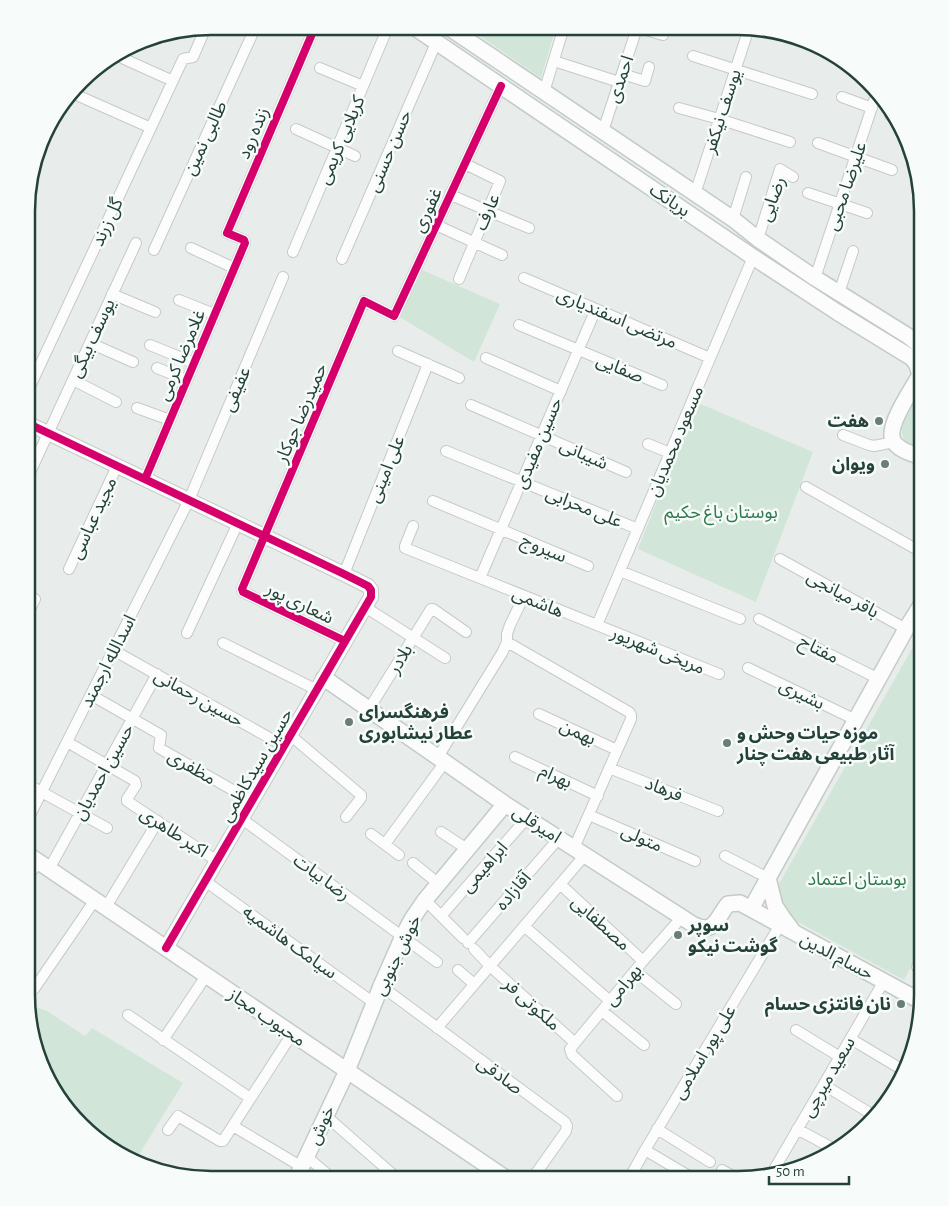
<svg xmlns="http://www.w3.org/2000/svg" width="949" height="1206" viewBox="0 0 949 1206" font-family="'Alegreya Sans','Noto Sans Arabic',sans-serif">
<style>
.green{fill:#d1e6d8}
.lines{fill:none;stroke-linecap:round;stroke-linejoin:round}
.minor-casing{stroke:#c5cac8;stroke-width:12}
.tertiary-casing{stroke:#c5cac8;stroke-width:16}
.secondary-casing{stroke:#c3cbc8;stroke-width:18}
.minor{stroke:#fcfcfc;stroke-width:10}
.tertiary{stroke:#fcfcfc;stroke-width:14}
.secondary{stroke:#fcfcfc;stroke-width:15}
.cycleway-casing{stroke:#f7fbf9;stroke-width:11}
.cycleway{stroke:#d6006c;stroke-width:8}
.poi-dot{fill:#697e78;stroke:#f7fbf9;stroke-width:2}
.labels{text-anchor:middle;stroke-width:5;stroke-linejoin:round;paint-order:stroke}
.street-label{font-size:18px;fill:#24423a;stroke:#f7fbf9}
.poi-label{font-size:18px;font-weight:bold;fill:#24423a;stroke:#f7fbf9;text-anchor:end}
.park-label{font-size:18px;fill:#2d7a4b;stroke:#f7fbf9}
.rim{fill:none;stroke:#24423a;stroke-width:2.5}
</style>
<rect width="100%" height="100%" fill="#e8edeb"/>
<path class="green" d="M467,27h89l-15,51z
M420,269l80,35 -26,58 -76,-46z
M923,390v26l-4,9 -1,10 5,17c-5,-2 -11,-4 -14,-7 -18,-16 4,-40 14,-55z
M696,402l117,50 -57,150 -118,-53z
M923,629l-1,318 -18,33 -137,-75z
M28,1004l19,7 38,25 7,-8 91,55 -46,75 -28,-9 -58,-62z"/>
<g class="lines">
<g class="minor-casing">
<path id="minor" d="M620,27l16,5
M639,28l24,7
M120,54l2,4 51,23
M693,56l119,38
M554,61l65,21
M320,68l43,18
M622,74l23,7 4,-14
M544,92l20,-65
M72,93l79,35
M842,97l30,11
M679,108l40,11 71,23
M890,115l8,3
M296,129l59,27
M603,131l34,-103
M818,143l74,27
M808,193l59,20
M695,194l54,-166
M451,195l37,16 41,17
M733,219l13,-42
M436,225l66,30
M758,239l22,-70 13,8
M191,248l43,20
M154,250l102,-224
M293,252l95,-225
M342,259l94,-216
M524,278l186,80
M815,278l61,-183
M459,279l41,-98 -35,-17
M839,293l14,-42
M112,294l43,18
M179,300l35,14
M519,325l143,60
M90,343l43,19
M150,345l44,18
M398,351l61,27
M486,358l75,33
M157,368l30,12
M73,380l43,22
M27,393l156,-334 10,-2 13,-30
M471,405l155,67
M137,408l33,12
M843,435l26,10 5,1 20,-4
M648,444l22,9
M446,451l192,78
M27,479l109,-236
M145,479l100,-236 -1,-3 -17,-7 88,-206
M806,487l117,66
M433,501l155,65
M413,526l-8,20v2l314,126
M780,559l126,70
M69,569l48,-103
M620,571l120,48
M344,574l84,-210
M480,578l116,-269
M365,607l80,51
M27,616l8,-17
M759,619l120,60
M597,625l156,-368
M187,633l51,-110
M345,641l-102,-49 -1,-3 122,-288 30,15 107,-230
M507,642l122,70 2,3v4l-57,129
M223,643l94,47
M113,650l171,96
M748,668l108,52
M91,695l70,40 -2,13 93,53
M369,709l62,-100h2l33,23
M539,714l78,36
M290,735l71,60v3l-15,19
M67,742l68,39 1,4 -9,14v2l90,60
M438,757l64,-104 5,-11v-8l3,-9 14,-29
M515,757l83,39
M609,768l109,43
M27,784l80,44
M589,815l106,46
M242,819l195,143
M27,821l162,-321 94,-223
M441,832l26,17
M371,834l28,21
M385,844l60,-82
M725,856l43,22
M413,863l26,21
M49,869l108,-195
M26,880l12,-18
M205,881l169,122
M560,884l83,77
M425,900l38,38
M106,907l52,-86
M441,916l86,-98
M524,926l86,75
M468,943l91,-105
M474,949l16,17 85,77
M917,967l5,1
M458,970l16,14
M635,971l41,33
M26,983l8,6 61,-89
M381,986l184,136 2,4 -1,5 -34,48
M602,1011l42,34
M128,1015l122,83
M437,1028l148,-173
M796,1030l44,27
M851,1039l50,30
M163,1040l43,-64
M824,1085l49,30
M617,1096l-45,-41 -2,-6 73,-88 39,-44
M326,1116l72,63
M233,1126l69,41
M657,1129l53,33
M797,1129l39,21
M168,1130l10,-14 42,25h3l69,-107
M645,1150l49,29
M307,1157l26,22
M722,1170l16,9
M772,1173l112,-192
M629,1179l16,-29 135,-225"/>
</g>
<g class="tertiary-casing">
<path id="tertiary" d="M27,423l317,151 24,12 3,4v7l-205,351"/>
</g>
<g class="secondary-casing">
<path id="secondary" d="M414,27l339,230 84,55 75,46 5,7 3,10
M448,27l285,192 25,20 57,39 93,58 15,12
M923,457c-8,-2 -16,-4 -23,-9 -4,-3 -8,-7 -8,-12 -2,-15 20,-47 28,-61l3,-1
M324,678l181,126 189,121c21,10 23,-8 34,-21l12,-1 182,99
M27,854l480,325
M768,878l7,28 8,12 9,12
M751,909l155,-280 17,-27
M296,1179l51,-108 34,-85 22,-50 9,-17 13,-19 80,-96"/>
</g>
<use href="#minor" class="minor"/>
<use href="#tertiary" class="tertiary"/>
<use href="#secondary" class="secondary"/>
<g class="cycleway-casing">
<path id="cycleway" d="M27,423l317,151 24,12 3,4v7l-205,351
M145,479l100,-236 -1,-3 -17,-7 88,-206
M345,641l-102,-49 -1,-3 122,-288 30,15 107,-230"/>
</g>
<use href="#cycleway" class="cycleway"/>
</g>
<g class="poi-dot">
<circle cx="879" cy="421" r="5"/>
<circle cx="885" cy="464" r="5"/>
<circle cx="349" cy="722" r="5"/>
<circle cx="727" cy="743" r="5"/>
<circle cx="678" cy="935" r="5"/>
<circle cx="901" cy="1004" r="5"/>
</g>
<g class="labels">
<g class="street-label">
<text transform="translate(620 79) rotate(-71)" y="6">احمدی</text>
<text transform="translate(722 111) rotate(-72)" y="6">یوسف نیکفر</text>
<text transform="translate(253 133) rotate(-67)" y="6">زنده رود</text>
<text transform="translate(205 138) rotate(-65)" y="6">طالبی نمین</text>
<text transform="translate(341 140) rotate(-67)" y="6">کربلایی کریمی</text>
<text transform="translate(389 151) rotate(-67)" y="6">حسن حسنی</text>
<text transform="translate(846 186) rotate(-71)" y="6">علیرضا محبی</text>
<text transform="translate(772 199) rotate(-70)" y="6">رضایی</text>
<text transform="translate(670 200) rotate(34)" y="6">بریانک</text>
<text transform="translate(427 210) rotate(-65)" y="6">غفوری</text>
<text transform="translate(487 212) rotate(-67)" y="6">عارف</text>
<text transform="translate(107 222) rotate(-65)" y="6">گل زرند</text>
<text transform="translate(617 318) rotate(23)" y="6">مرتضی اسفندیاری</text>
<text transform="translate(92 338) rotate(-65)" y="6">یوسف بیگی</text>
<text transform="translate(181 355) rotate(-67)" y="6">غلامرضا کرمی</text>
<text transform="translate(620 368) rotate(22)" y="6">صفایی</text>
<text transform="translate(236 389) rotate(-67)" y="6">عفیفی</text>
<text transform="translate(301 413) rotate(-67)" y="6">حمیدرضا جوکار</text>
<text transform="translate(675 441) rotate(-67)" y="6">مسعود محمدیان</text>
<text transform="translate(538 443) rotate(-67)" y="6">حسین مفیدی</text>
<text transform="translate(584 454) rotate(24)" y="6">شیبانی</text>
<text transform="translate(386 469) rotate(-68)" y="6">علی امینی</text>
<text transform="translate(584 507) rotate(22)" y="6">علی محرابی</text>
<text transform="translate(93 518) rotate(-65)" y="6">مجید عباسی</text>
<text transform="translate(544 548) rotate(23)" y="6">سیروج</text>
<text transform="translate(843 594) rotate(29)" y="6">باقر میانجی</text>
<text transform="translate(538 602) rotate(22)" y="6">هاشمی</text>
<text transform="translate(300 603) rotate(26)" y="6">شعاری پور</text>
<text transform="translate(819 649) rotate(27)" y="6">مفتاح</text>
<text transform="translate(658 650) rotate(22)" y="6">مریخی شهریور</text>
<text transform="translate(400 659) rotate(-59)" y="6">بلادر</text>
<text transform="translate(108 661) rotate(-63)" y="6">اسدالله ارجمند</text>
<text transform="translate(802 694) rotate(26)" y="6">بشیری</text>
<text transform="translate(199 698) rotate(29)" y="6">حسین رحمانی</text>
<text transform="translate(578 732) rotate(25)" y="6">بهمن</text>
<text transform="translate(256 765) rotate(-60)" y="6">حسین سیدکاظمی</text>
<text transform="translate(192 767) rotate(30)" y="6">مظفری</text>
<text transform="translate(103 772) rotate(-61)" y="6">حسین احمدیان</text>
<text transform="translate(556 776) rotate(25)" y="6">بهرام</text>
<text transform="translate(664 789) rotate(21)" y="6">فرهاد</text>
<text transform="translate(537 824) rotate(33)" y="6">امیرقلی</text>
<text transform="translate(174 832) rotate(33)" y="6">اکبر طاهری</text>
<text transform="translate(642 838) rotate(24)" y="6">متولی</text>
<text transform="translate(484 867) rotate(-49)" y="6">ابراهیمی</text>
<text transform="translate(322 877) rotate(36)" y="6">رضا بیات</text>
<text transform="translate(513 891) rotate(-49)" y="6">آقازاده</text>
<text transform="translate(601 923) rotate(42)" y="6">مصطفایی</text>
<text transform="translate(290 942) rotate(36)" y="6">سیامک هاشمیه</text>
<text transform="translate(397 955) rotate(-64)" y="6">خوش جنوبی</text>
<text transform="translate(837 956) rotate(28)" y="6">حسام الدین</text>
<text transform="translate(623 985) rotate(-50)" y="6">بهرامی</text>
<text transform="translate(532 1004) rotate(42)" y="6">ملکوتی فر</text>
<text transform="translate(267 1017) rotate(34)" y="6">محبوب مجاز</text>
<text transform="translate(704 1052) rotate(-59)" y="6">علی پور اسلامی</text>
<text transform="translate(500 1075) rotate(36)" y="6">صادقی</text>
<text transform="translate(828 1077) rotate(-60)" y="6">سعید میرچی</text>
<text transform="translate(321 1125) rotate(-65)" y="6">خوش</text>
</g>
<g class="poi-label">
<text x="869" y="427">هفت</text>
<text x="875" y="470">ویوان</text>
<text x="359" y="718" text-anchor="start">فرهنگسرای<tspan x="359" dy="21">عطار نیشابوری</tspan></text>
<text x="737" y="739" text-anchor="start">موزه حیات وحش و<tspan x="737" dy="21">آثار طبیعی هفت چنار</tspan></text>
<text x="688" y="931" text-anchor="start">سوپر<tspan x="688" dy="21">گوشت نیکو</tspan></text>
<text x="891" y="1010">نان فانتزی حسام</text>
</g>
<g class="park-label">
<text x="721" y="518">بوستان باغ حکیم</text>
<text x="857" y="885">بوستان اعتماد</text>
</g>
</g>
<path d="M0 0H949V1206H0ZM211 35H738A176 176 0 0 1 914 211V995A176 176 0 0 1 738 1171H211A176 176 0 0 1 35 995V211A176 176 0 0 1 211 35Z" fill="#f7fbf9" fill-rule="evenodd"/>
<path class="rim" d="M211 35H738A176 176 0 0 1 914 211V995A176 176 0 0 1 738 1171H211A176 176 0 0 1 35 995V211A176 176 0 0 1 211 35Z"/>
<path d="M769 1176v8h80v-8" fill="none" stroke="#24423a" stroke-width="2.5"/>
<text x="776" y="1176" font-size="15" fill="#24423a" stroke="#f7fbf9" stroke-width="4" paint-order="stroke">50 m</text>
</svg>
